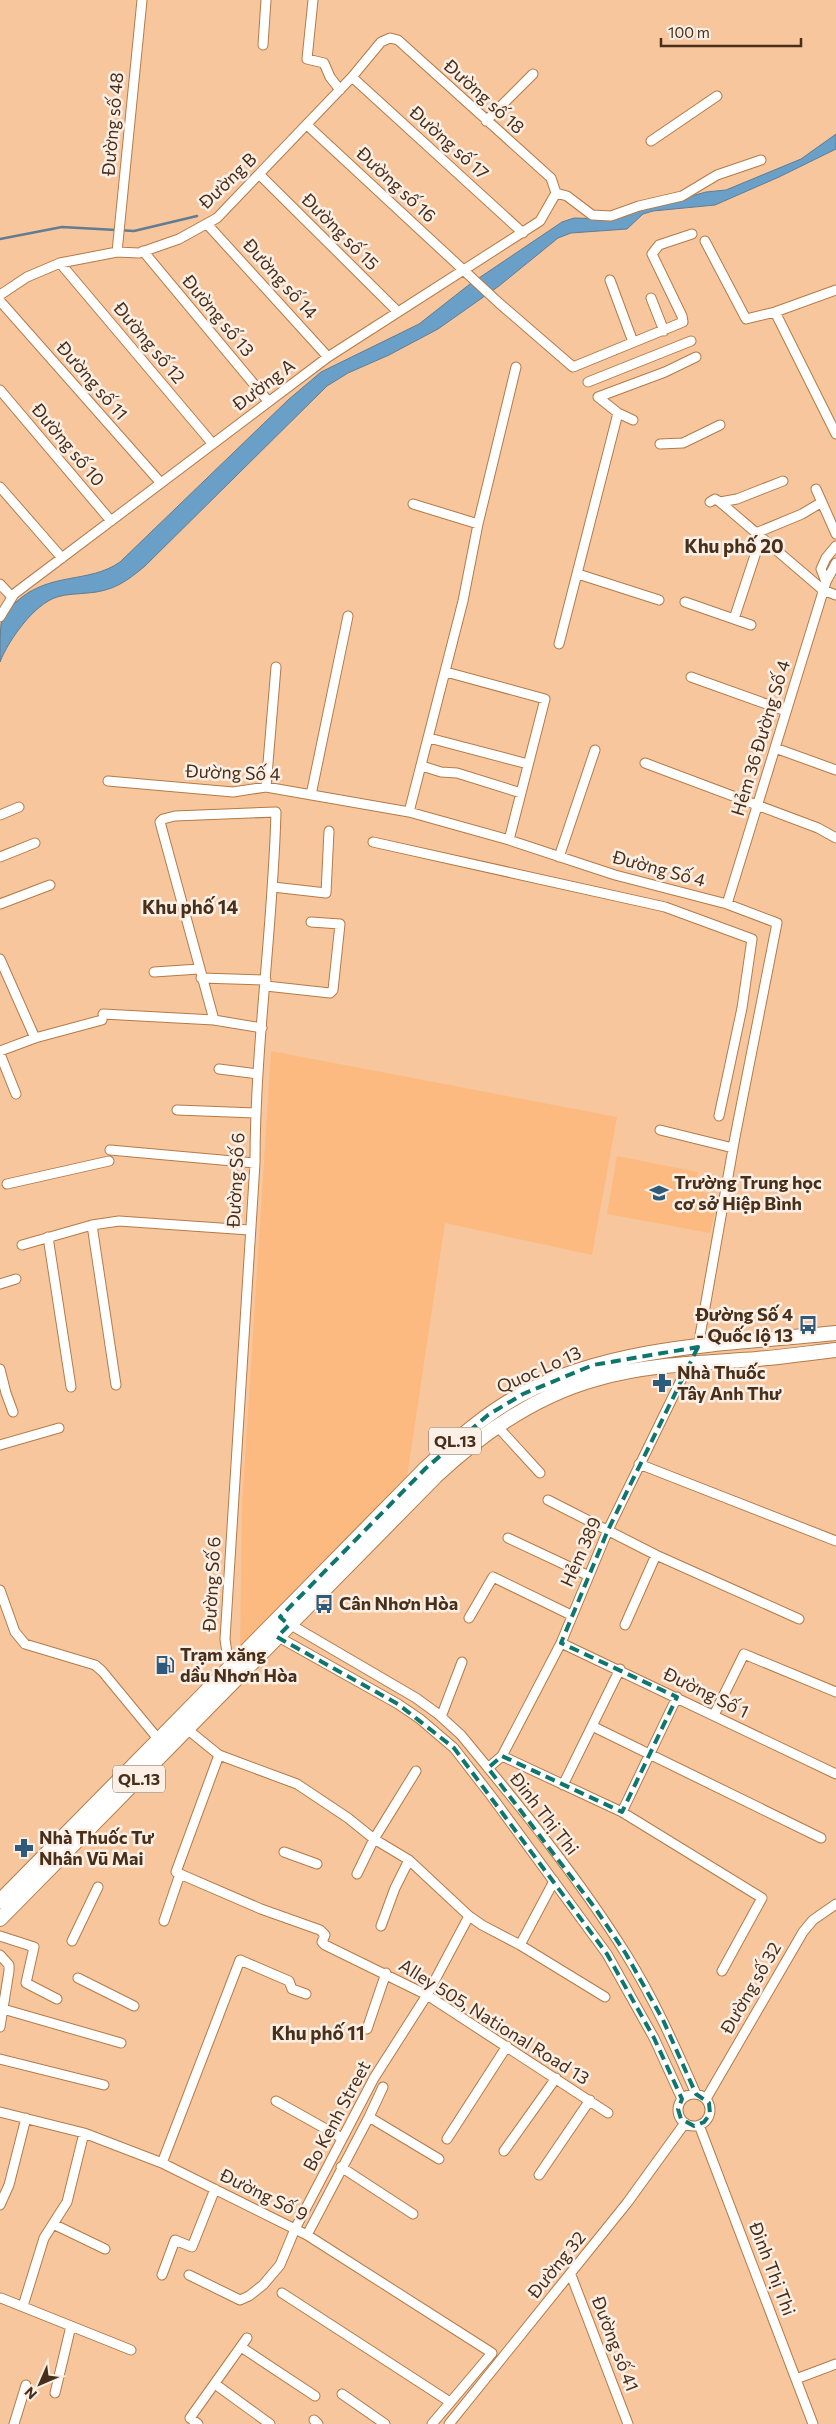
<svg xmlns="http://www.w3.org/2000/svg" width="836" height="2424" viewBox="0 0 836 2424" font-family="Commissioner,sans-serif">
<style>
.built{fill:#fdba80}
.water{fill:#6a9fc7;stroke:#607d93}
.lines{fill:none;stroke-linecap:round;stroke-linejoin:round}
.stream{stroke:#607d93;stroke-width:2.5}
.minor-casing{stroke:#b37b48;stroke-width:11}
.highway-casing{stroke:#b37b48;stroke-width:16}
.minor{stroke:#fff;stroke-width:9}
.highway{stroke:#fff;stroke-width:14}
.marked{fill:none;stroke:#0f766e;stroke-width:4;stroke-dasharray:10 6;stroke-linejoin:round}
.labels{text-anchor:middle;stroke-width:5;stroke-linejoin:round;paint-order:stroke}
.shield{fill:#fcefe5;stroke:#7d6957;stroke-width:1}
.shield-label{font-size:16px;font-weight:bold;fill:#472f1a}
.street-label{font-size:18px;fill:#472f1a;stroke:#fcefe5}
.poi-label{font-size:18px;font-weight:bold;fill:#472f1a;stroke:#fcefe5;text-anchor:start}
.neighbourhood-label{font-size:19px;font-weight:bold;fill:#472f1a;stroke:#fcefe5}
</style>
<rect width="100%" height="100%" fill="#f7c69d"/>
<path class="built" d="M271,1051l346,66 -25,138 -147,-32 -38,254 -167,172 2,-143z
M617,1156l81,16 -3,18 24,6 -9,37 -103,-19z"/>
<path class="water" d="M836,134v15l-57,28 -64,28 -62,6 -10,3 -16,15 -56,4 -13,5 -59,48 -61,43 -49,26 -41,18 -21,13 -182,180c-19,16 -32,25 -57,27 -10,1 -22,1 -31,4 -23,7 -49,44 -57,65 0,-11 0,-27 1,-38 3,-10 9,-16 15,-22 34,-31 73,-18 104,-40l168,-162 33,-28 98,-48 51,-40 92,-62 12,-4 33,1 99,-27 20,-2 75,-31z"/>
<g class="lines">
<path class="stream" d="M0,239l62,-12 72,4 63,-15"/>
<g class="minor-casing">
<path id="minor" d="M313,0l-6,59 17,4 6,14 10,13
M263,45l3,-45
M352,77l171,156
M486,121l47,-47
M307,125l192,178 74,64 110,-45 -1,-6 -30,-62 7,-9 33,-11
M651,141l66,-45
M259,174l139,138
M556,193l11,3 25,19 19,1 28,-10 43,-10 35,-21 44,-15
M207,224l121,133
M705,241l41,78 29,-7 61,-22
M143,251l125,150
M117,252l25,-252
M60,263l152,180
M610,280l23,62
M0,295l27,-18 33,-14 57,-11 22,1 40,-14 38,-21 135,-141 29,-35 9,-4 8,2 153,138 5,15
M651,298l13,33
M0,301l160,181
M775,312l61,122
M588,382l103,-41
M0,390l111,131
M598,397l67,-25 31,-15
M598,397l20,16 15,7
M660,444l23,-1 37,-18
M0,487l62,71
M816,489l20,45
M710,502l5,-3 5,3 103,88 13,5
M720,502l17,-3 46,-18
M413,504l65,20
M756,533l46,-19 20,-12
M578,574l81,26
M826,582l-5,-13 5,-11 10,-12
M0,584l12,13
M685,602l66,23
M0,617l14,-23 314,-237 212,-136 16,-28
M734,619l27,-82
M559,644l59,-231
M446,672l99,27 -36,141
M691,677l95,34
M429,738l99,26
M775,748l61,22
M645,763l173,65 18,10
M422,766l19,6 16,1 64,20
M108,781l125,11 33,-5 143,25 100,28 106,35 112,29 50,19 -42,214 -37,210
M266,787l10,-120
M311,795l37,-179
M409,812l54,-211 15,-77 38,-157
M0,815l19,-8
M373,842l292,65 87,32 -10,69 -23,108
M0,857l35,-14
M559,857l36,-107
M273,887l53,6 3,-62
M0,904l50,-19
M727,904l99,-322 10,-19
M0,959l35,79
M154,972l45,-3
M201,978l65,2
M266,986l64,7 3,-3 7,-66 -29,-2
M103,1014l111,6 48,8
M214,1020l-54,-198 3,-3 12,-3 101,-4c-3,117 -21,234 -21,351l-30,476 4,29
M0,1051l35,-13 67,-18
M0,1054l16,40
M219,1069l39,5
M177,1110l78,3
M660,1130l73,18
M110,1150l145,13
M7,1184l102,-23
M92,1225l24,160
M48,1237l23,150
M22,1245l70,-20 27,-4 130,9
M0,1284l16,-5
M0,1369l6,24 7,19
M497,1426l43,47
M0,1445l59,-17
M639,1464l197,77
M548,1500l108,55 143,64
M508,1538l79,37
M0,1590l15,42 10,12 70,21 7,6 57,69
M469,1618l24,-41 78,38
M286,1622l130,76 22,16 23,21c58,70 117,142 165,219 28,45 49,92 70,140
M625,1625l31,-70
M275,1635l123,69 22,15 34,29 38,49 115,157 47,84 28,61
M561,1643l275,131
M714,1715l30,-61 92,38
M441,1717l21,-55
M592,1726l229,112
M187,1729l32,26 78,29 51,34 26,21 35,21 60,56 13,9 38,20 85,52
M502,1756l59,-113 47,-113 77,-158 8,-9
M488,1768l14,-12 120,56 140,86 -40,73
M563,1785l57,-116
M622,1812l55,-115
M284,1852l33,12
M176,1872l43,-117
M357,1874l17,-35 42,-68
M164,1921l16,-47 81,35 59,21 5,5 -3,7 3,3 102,50 181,118
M381,1926l14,-38 14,-28
M0,1936l34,11 -8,36 31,16
M72,1941l26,-54
M520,1945l34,-64
M0,1955l9,10v6l-9,56
M78,1978l56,28
M3,2009l118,34
M367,2029l19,-56
M0,2059l104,26
M678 2110a16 16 0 1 1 32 0a16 16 0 1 1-32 0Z
M706,2099l97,-167 10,-12 23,-16
M276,2101l66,37
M0,2112l84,21 78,30 145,72 185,118 -60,71
M369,2117l14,-30
M699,2125l114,299
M447,2139l60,-93
M504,2151l52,-73
M162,2163l78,-203 49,21 3,8 14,5
M341,2167l72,47
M539,2175l51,-75
M0,2205l9,-20 17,-67
M53,2224l52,25
M307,2235l62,-118 70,42
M162,2275l13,-35 17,7 23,-58
M189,2275l51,25 9,-4 14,-11 17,-20 15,-36 79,-151 53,-83 42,-79
M571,2275l57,149
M282,2293l168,109
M1,2298l130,52
M23,2306l21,-68 23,-36 17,-69
M241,2347l74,49
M796,2379l40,-15
M215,2384l55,40
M55,2393l16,-67
M342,2394l43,30
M314,2420l4,4
M14,2424l12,-39
M198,2424l-8,-6 57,-80
M449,2424l178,-221 58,-80"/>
</g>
<g class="highway-casing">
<path id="highway" d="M0,1901l426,-433c30,-28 60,-55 96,-74 96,-50 209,-50 314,-61
M0,1919l436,-443c46,-43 98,-80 160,-97 52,-15 107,-16 161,-20 26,-2 53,-6 79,-9"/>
</g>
<use href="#minor" class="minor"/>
<use href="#highway" class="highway"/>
</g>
<path class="marked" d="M698,1347l-90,183 -47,113 116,54 -55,115 -120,-56 -14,12 107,140 31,46 37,66 33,74 13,9 1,11 -6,8 -10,4 -13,-7 -3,-10 4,-10 -28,-61 -47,-84 -153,-206 -56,-44 -121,-67 12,-12 -9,-8 146,-149 62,-53 35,-21 70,-29z"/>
<defs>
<g id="school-bare" transform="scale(1.5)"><path d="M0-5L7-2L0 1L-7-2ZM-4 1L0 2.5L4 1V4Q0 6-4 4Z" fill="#2e5b7b" stroke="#fcefe5" stroke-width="2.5" paint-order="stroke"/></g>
<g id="bus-bare" transform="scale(1.5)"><path d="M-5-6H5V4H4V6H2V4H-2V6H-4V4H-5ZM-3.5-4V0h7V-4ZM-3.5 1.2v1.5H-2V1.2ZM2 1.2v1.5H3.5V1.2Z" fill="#2e5b7b" stroke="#fcefe5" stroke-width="2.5" paint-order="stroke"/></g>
<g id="pharmacy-bare" transform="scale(1.5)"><path d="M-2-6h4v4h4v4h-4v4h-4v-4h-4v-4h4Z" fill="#2e5b7b" stroke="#fcefe5" stroke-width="2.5" paint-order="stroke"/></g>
<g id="fuel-bare" transform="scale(1.5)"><path d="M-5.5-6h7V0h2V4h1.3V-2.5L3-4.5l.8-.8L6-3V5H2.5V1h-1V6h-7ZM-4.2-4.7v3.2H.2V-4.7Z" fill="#2e5b7b" stroke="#fcefe5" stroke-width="2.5" paint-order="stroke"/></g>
</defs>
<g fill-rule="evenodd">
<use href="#school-bare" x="659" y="1193"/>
<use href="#bus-bare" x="808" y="1325"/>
<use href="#pharmacy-bare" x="662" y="1383"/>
<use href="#bus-bare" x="324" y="1604"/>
<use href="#fuel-bare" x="165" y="1665"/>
<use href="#pharmacy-bare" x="24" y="1848"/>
</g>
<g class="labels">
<g class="shield">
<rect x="429" y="1427.5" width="52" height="27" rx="4"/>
<rect x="113" y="1765.5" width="52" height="27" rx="4"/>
</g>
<g class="shield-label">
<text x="455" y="1447">QL.13</text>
<text x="139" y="1785">QL.13</text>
</g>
<g class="street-label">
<text transform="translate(484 97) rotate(42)" y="6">Đường số 18</text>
<text transform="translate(113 124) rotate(-85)" y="6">Đường số 48</text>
<text transform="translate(449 143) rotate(42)" y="6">Đường số 17</text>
<text transform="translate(228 181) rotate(-44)" y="6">Đường B</text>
<text transform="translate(396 185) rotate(43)" y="6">Đường số 16</text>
<text transform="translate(340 232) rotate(45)" y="6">Đường số 15</text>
<text transform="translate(280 279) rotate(48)" y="6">Đường số 14</text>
<text transform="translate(218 316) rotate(50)" y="6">Đường số 13</text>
<text transform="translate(149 343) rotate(50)" y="6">Đường số 12</text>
<text transform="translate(92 381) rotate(49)" y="6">Đường số 11</text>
<text transform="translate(264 385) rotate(-37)" y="6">Đường A</text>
<text transform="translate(68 445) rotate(50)" y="6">Đường số 10</text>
<text transform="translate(761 738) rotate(-73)" y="6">Hẻm 36 Đường Số 4</text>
<text transform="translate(233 773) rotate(2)" y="6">Đường Số 4</text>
<text transform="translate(659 869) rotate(15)" y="6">Đường Số 4</text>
<text transform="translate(236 1180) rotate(-87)" y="6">Đường Số 6</text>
<text transform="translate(539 1370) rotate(-24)" y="6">Quoc Lo 13</text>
<text transform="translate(581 1552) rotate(-66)" y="6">Hẻm 389</text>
<text transform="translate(212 1584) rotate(-87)" y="6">Đường Số 6</text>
<text transform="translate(706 1693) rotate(26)" y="6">Đường Số 1</text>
<text transform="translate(544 1814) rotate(52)" y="6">Đinh Thị Thi</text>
<text transform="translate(751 1988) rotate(-60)" y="6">Đường số 32</text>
<text transform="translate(494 2022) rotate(32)" y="6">Alley 505, National Road 13</text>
<text transform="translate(337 2116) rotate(-62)" y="6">Bo Kenh Street</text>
<text transform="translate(264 2195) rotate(26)" y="6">Đường Số 9</text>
<text transform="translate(557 2265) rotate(-51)" y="6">Đường 32</text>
<text transform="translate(772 2269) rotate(69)" y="6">Đinh Thị Thi</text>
<text transform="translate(615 2344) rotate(69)" y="6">Đường số 41</text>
</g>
<g class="poi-label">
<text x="674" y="1189">Trường Trung học<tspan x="674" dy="21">cơ sở Hiệp Bình</tspan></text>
<text x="793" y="1321" text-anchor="end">Đường Số 4<tspan x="793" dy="21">- Quốc lộ 13</tspan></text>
<text x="677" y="1379">Nhà Thuốc<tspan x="677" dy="21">Tây Anh Thư</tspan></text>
<text x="339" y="1610">Cân Nhơn Hòa</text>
<text x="180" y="1661">Trạm xăng<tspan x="180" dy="21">dầu Nhơn Hòa</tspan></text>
<text x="39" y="1844">Nhà Thuốc Tư<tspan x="39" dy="21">Nhân Vū Mai</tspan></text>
</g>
<g class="neighbourhood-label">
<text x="734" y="553">Khu phố 20</text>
<text x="190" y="914">Khu phố 14</text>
<text x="318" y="2040">Khu phố 11</text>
</g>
</g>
<g transform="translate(40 2384) rotate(225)" stroke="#fcefe5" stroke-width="4" paint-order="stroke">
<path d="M0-4L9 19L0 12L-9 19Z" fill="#472f1a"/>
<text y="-8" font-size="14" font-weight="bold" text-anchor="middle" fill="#472f1a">N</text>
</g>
<path d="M661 38v8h140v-8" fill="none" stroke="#472f1a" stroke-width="2.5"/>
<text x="668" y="38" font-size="15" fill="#472f1a" stroke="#fcefe5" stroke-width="4" paint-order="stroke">100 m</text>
</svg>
